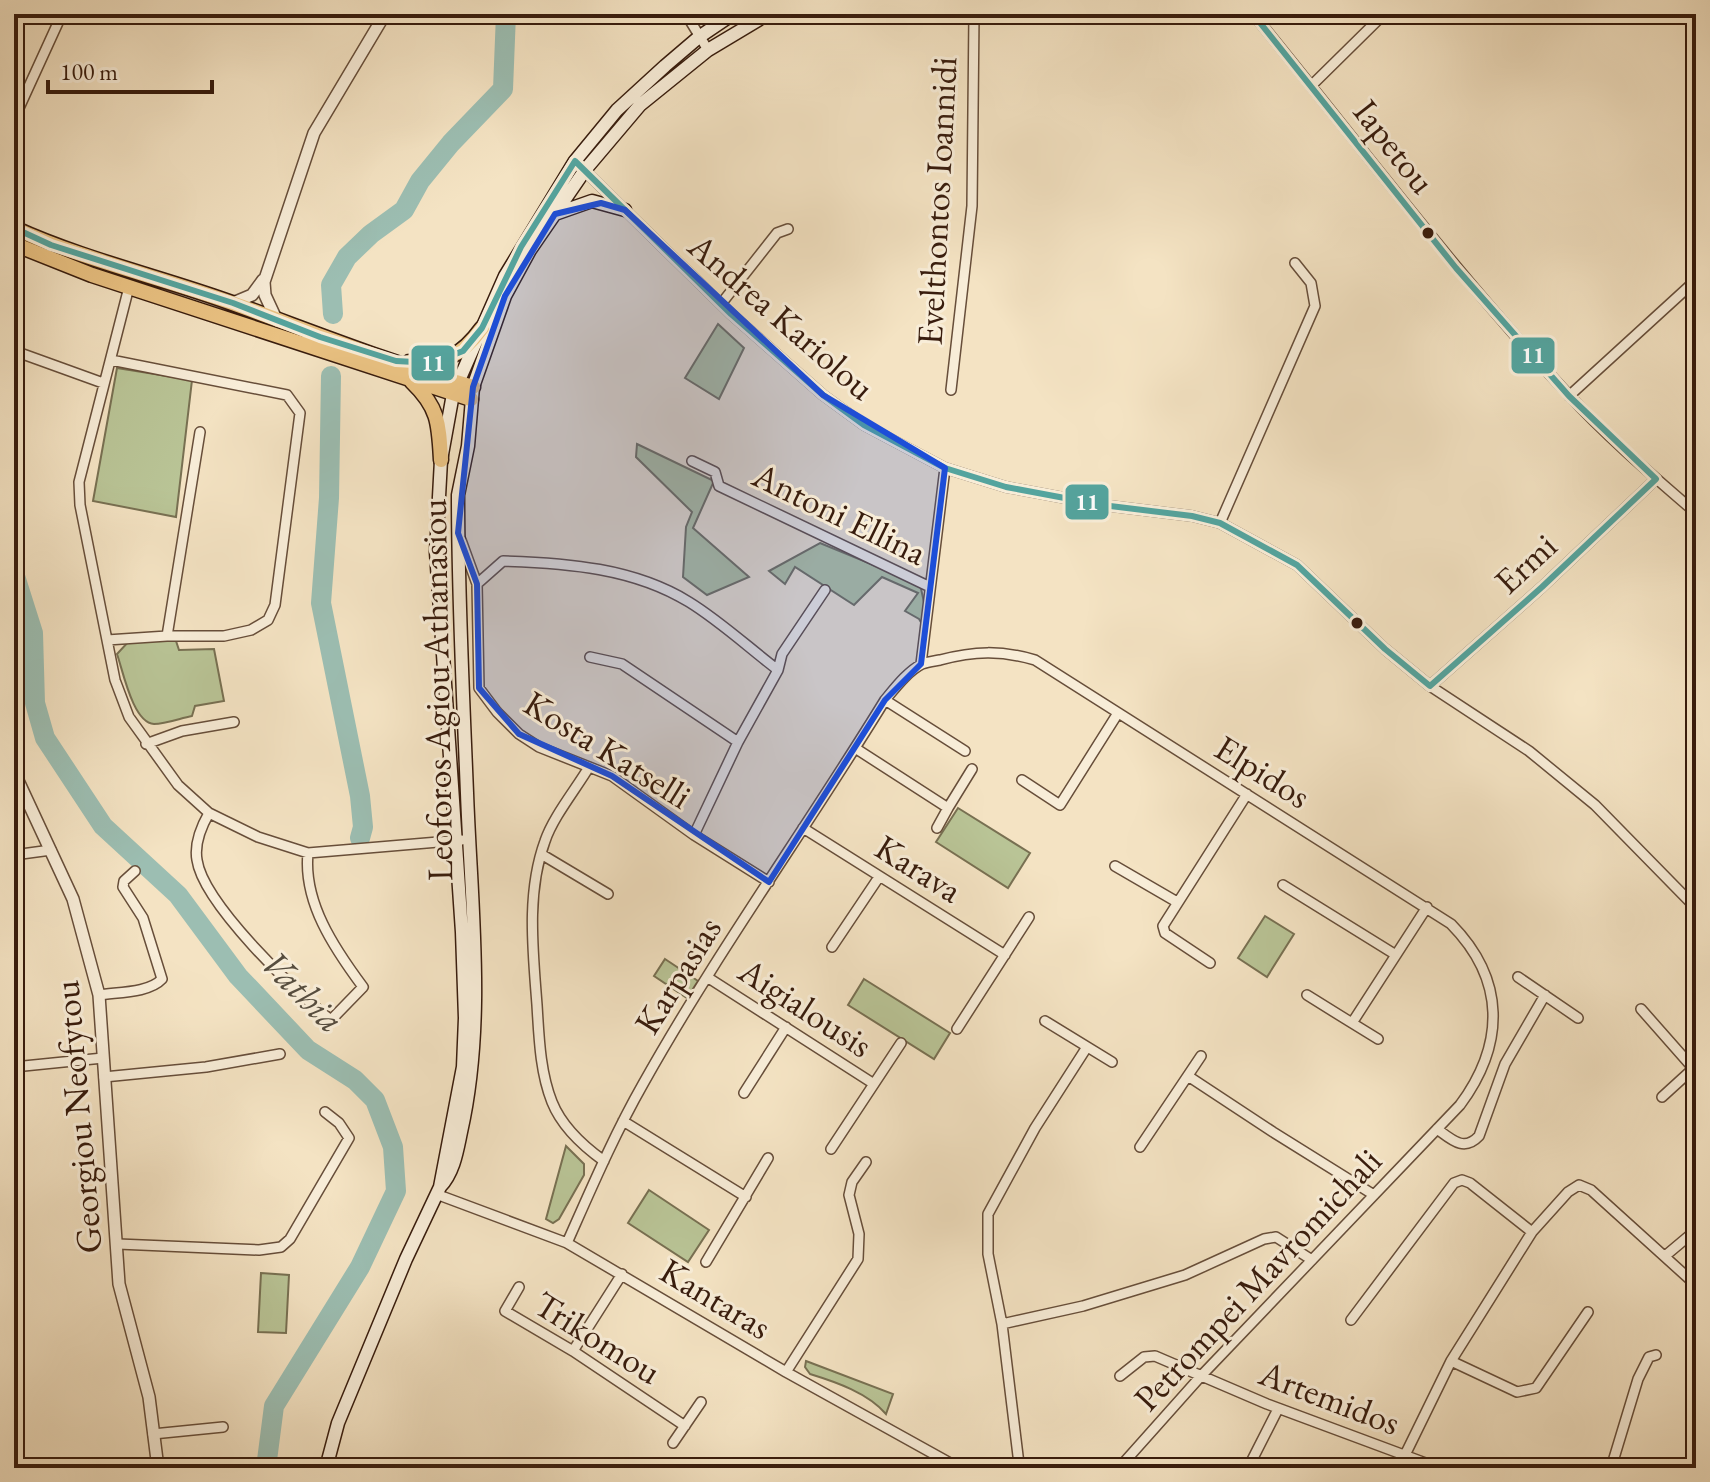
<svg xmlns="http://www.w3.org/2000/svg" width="1710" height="1482" viewBox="0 0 1710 1482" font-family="'EB Garamond',serif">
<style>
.green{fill:#b9c496;stroke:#787052;stroke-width:2}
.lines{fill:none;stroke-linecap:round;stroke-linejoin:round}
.river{stroke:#9cbeb2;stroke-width:20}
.minor-casing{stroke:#674e3a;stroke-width:12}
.tertiary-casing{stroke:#674e3a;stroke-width:14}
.secondary-casing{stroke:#381c0d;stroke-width:15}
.primary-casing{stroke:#381c0d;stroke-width:17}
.minor{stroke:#f8edd8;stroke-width:9}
.tertiary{stroke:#f8edd8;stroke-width:11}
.secondary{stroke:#f8edd8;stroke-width:12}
.primary{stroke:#eac282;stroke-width:14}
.bus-1-casing{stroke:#f8edd8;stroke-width:12}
.bus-1{stroke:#54a49e;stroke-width:6}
.marked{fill:#1d4ed8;fill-opacity:0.2;stroke:#1d4ed8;stroke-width:6;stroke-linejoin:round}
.bus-dot{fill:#381c0d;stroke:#f8edd8;stroke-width:3}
.labels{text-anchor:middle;stroke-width:6;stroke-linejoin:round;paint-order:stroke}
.street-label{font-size:36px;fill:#381c0d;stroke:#f8edd8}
.water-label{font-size:38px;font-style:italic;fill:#564d3f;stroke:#f8edd8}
.line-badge{stroke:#f8edd8;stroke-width:3}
.badge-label{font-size:22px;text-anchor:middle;font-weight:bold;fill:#fff}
</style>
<rect width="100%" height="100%" fill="#f4e3c3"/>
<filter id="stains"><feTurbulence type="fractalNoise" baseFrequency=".0025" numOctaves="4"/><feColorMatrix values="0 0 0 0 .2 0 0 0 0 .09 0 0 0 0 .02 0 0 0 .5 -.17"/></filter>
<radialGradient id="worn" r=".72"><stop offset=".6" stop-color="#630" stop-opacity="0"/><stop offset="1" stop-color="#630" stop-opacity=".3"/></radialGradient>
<path class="green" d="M718,324l26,24 -25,51 -34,-21z
M117,368l75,12 -16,137 -83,-16z
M637,444l77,37 -21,47 56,49 -42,18 -24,-18 3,-50 6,-15 -56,-55z
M820,543l100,41 5,23 -3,17 -3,-5 -14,-8 13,-18 -36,-16 -28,28 -59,-38 -10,17 -16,-13z
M130,640l46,1 3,9 35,-1 10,52 -29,5 -3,10c-11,2 -26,8 -38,8 -21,-1 -31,-53 -37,-70z
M958,808l72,45 -22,35 -72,-46z
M1265,916l29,18 -27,43 -29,-19z
M665,959l33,22 -11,17 -33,-22z
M864,979l86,54 -16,26 -86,-54z
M566,1146l18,18v11l-25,44 -6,4 -7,-4z
M649,1190l60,40 -21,32 -60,-39z
M261,1273l28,2 -3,58 -28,-1z
M806,1361l87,33 -7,20c-18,-21 -50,-32 -76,-40l-5,-7z"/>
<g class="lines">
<path class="river" d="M333,314l-2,-29 16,-28 24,-23 33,-24 16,-29 31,-38 52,-54 3,-75
M331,376l-2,122 -8,105 39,193 3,31 -3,11
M14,573l19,60 2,70 10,35 58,88 75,69 60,81 70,74 47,30 20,20 18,47 3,44 -36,76 -86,139 -8,62"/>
<g class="minor-casing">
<path id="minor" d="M686,14l22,36
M1253,14c104,127 202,259 314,379 39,43 85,82 129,120
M1311,86l73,-72
M14,119l48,-105
M580,166l151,148 92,81 41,30 81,43 61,19 96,18 90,11 28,7 77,42 88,84 45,37 99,65 66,54 101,103
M129,287l-50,195 1,23 35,175 14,37 49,68 31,28 49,24 50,16 154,-13
M721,304l56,-71 11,-4
M20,353l83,30
M951,390l21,-184 2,-192
M1569,396l127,-116
M692,461l23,11 4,14 211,101
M1220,523l95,-217 -4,-23 -16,-20
M461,540l16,44 2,104 18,24 22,22 20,13 73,29 82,59 75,47
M477,584l26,-23c64,2 131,7 186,41 31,19 60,46 89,68
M167,636l33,-204
M107,640l60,-4h57l27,-6 17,-10 7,-15 25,-192 -13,-18 -176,-35
M590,657l32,7 116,78
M921,664l24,-196
M1430,686l112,-99 114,-108
M885,700l80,51
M146,744l36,-13 52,-9
M855,748l93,60 -11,20
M589,767c-13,22 -36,50 -44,74 -19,52 -12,110 -8,164 2,32 3,67 15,97 10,25 31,44 52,59
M1022,780l38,25 58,-92
M948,808l24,-39
M209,813c-8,14 -15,30 -12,47 6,43 99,133 134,160l32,-33c-29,-39 -60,-85 -55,-134
M803,828l202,127
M694,835l44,-93 40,-72 4,-16 43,-64
M541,854l67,40
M14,855l37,-5
M1115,866l62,36
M1283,885l113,70
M832,947l47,-70
M1210,963l-45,-30 -2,-7 84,-132
M707,977l167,107
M1518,977l60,41
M99,995c19,-3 50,-2 63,-16l-19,-61 -20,-31 1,-6 11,-10
M1307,995l45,28
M1641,1009l52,59
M1045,1021l67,41
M957,1029l72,-112
M1378,1039l-26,-16 75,-116
M14,1067l89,-9
M1188,1076l85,56 101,63
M104,1077l102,-10 74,-13
M744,1093l42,-66
M1662,1097l34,-31
M623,1121l123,76
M1437,1129c15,11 27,23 42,7l26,-72 40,-69
M1140,1147l61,-91
M831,1149l70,-106
M436,1194l131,49 219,129 173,96
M567,1243c24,-54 47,-108 76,-159 74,-132 163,-255 242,-384 10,-12 23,-29 37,-36 5,-2 13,-3 18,-4 34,-9 61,-10 95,0l416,264c55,56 54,120 9,181l-259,271 -82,92
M118,1244l141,6 22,-3 9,-8 59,-101 -10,-15 -14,-11
M1665,1256l31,-26
M706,1262l62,-104
M519,1287l-14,24 68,40 112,75
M1351,1320l103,-137 8,-3 8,3 62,49
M1002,1324l81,-18 102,-31 79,-36 12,-2 36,23
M573,1351l49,-77
M1451,1361l66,31 19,-4 52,-76
M786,1372l72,-113 1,-25 -10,-39 3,-13 14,-20
M1120,1376l24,-19 11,-1 112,48 172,64
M153,1434l70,-7
M673,1443l28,-41
M1405,1455l46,-94 81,-129 36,-40 11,-7 12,5 105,95
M1017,1468l2,-4 -17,-140 -14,-70v-40l47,-86 52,-81
M1248,1468l30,-59
M1611,1468l27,-89 11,-22 7,-2"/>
</g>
<g class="tertiary-casing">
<path id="tertiary" d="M233,303l19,-8 11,-15
M277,321l-12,-26 -1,-13 50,-149 71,-119
M14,772l59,127 26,96 20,289 30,113 9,71"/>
</g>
<g class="secondary-casing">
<path id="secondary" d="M555,214l37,-13 33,9
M440,1187c14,-15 17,-36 21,-55 25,-111 10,-227 6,-339 -4,-99 -9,-198 -9,-298l10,-49 5,-59 32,-91 25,-46 55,-80 55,-65 68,-55 60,-36
M326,1468l12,-45 68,-164 34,-72 23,-120 2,-49 -3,-86 -26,-380 5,-92 12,-66 52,-118 70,-115 42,-51 48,-44 34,-29 34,-23"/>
</g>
<g class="primary-casing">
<path id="primary" d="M14,228c70,32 146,49 218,75 80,29 160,61 241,84
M14,244l78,31 379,124
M409,362c35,2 52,-5 73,-34
M412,382c27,26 27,42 29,78"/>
</g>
<use href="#minor" class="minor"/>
<use href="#tertiary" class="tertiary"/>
<use href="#secondary" class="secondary"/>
<use href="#primary" class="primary"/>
<g class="bus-1-casing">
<path id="bus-1" d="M14,228l37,17 182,58 87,34 76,24 37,2 30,-12 19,-23 39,-81 54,-86 156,153 92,81 41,30 81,43 61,19 96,18 90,11 28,7 77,42 88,84 45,37 112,-99 114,-108 -87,-83 -113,-128 -203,-254"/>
</g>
<use href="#bus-1" class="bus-1"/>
</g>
<path class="marked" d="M601,203l24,7 198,185 122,73 -24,196 -36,36 -116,182 -157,-106 -93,-42 -40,-46 -2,-104 -19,-51 15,-146 32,-91 50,-82z"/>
<g class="bus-dot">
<circle cx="1428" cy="233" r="7"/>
<circle cx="1357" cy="623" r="7"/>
</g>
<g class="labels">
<g class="street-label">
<text transform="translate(1395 146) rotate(52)" y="13">Iapetou</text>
<text transform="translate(936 201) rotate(-87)" y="13">Evelthontos Ioannidi</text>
<text transform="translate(782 316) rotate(41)" y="13">Andrea Kariolou</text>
<text transform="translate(840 513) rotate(26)" y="13">Antoni Ellina</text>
<text transform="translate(1525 563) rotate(-43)" y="13">Ermi</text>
<text transform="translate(436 690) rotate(-91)" y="13">Leoforos Agiou Athanasiou</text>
<text transform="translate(608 749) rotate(32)" y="13">Kosta Katselli</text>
<text transform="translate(1263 771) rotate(32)" y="13">Elpidos</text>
<text transform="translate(919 868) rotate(32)" y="13">Karava</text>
<text transform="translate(677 975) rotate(-58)" y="13">Karpasias</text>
<text transform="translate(806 1007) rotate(33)" y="13">Aigialousis</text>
<text transform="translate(77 1117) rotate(-95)" y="13">Georgiou Neofytou</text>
<text transform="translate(1257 1279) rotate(-47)" y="13">Petrompei Mavromichali</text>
<text transform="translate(716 1298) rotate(31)" y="13">Kantaras</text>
<text transform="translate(598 1337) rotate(32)" y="13">Trikomou</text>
<text transform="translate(1330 1397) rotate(21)" y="13">Artemidos</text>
</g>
<g class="water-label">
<text transform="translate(303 991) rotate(45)" y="13">Vathia</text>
</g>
</g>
<g class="line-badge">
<rect x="1510" y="336" width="46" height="39" rx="8" fill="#54a49e"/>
<rect x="410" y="344" width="46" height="38" rx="8" fill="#54a49e"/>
<rect x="1064" y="483" width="46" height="38" rx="8" fill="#54a49e"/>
</g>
<g class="badge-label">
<text x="1533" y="363">11</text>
<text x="433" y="371">11</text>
<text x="1087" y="510">11</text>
</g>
<rect width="1710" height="1482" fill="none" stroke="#f4e3c3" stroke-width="48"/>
<rect x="16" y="16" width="1678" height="1450" fill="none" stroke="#381c0d" stroke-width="4"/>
<rect x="24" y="24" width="1662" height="1434" fill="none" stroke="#381c0d" stroke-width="2"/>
<path d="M48 80v12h164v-12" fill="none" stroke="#381c0d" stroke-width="4"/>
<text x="60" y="80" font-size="24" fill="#381c0d" stroke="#f8edd8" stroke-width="6" paint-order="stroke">100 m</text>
<rect width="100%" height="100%" filter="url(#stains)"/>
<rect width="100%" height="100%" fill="url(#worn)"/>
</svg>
